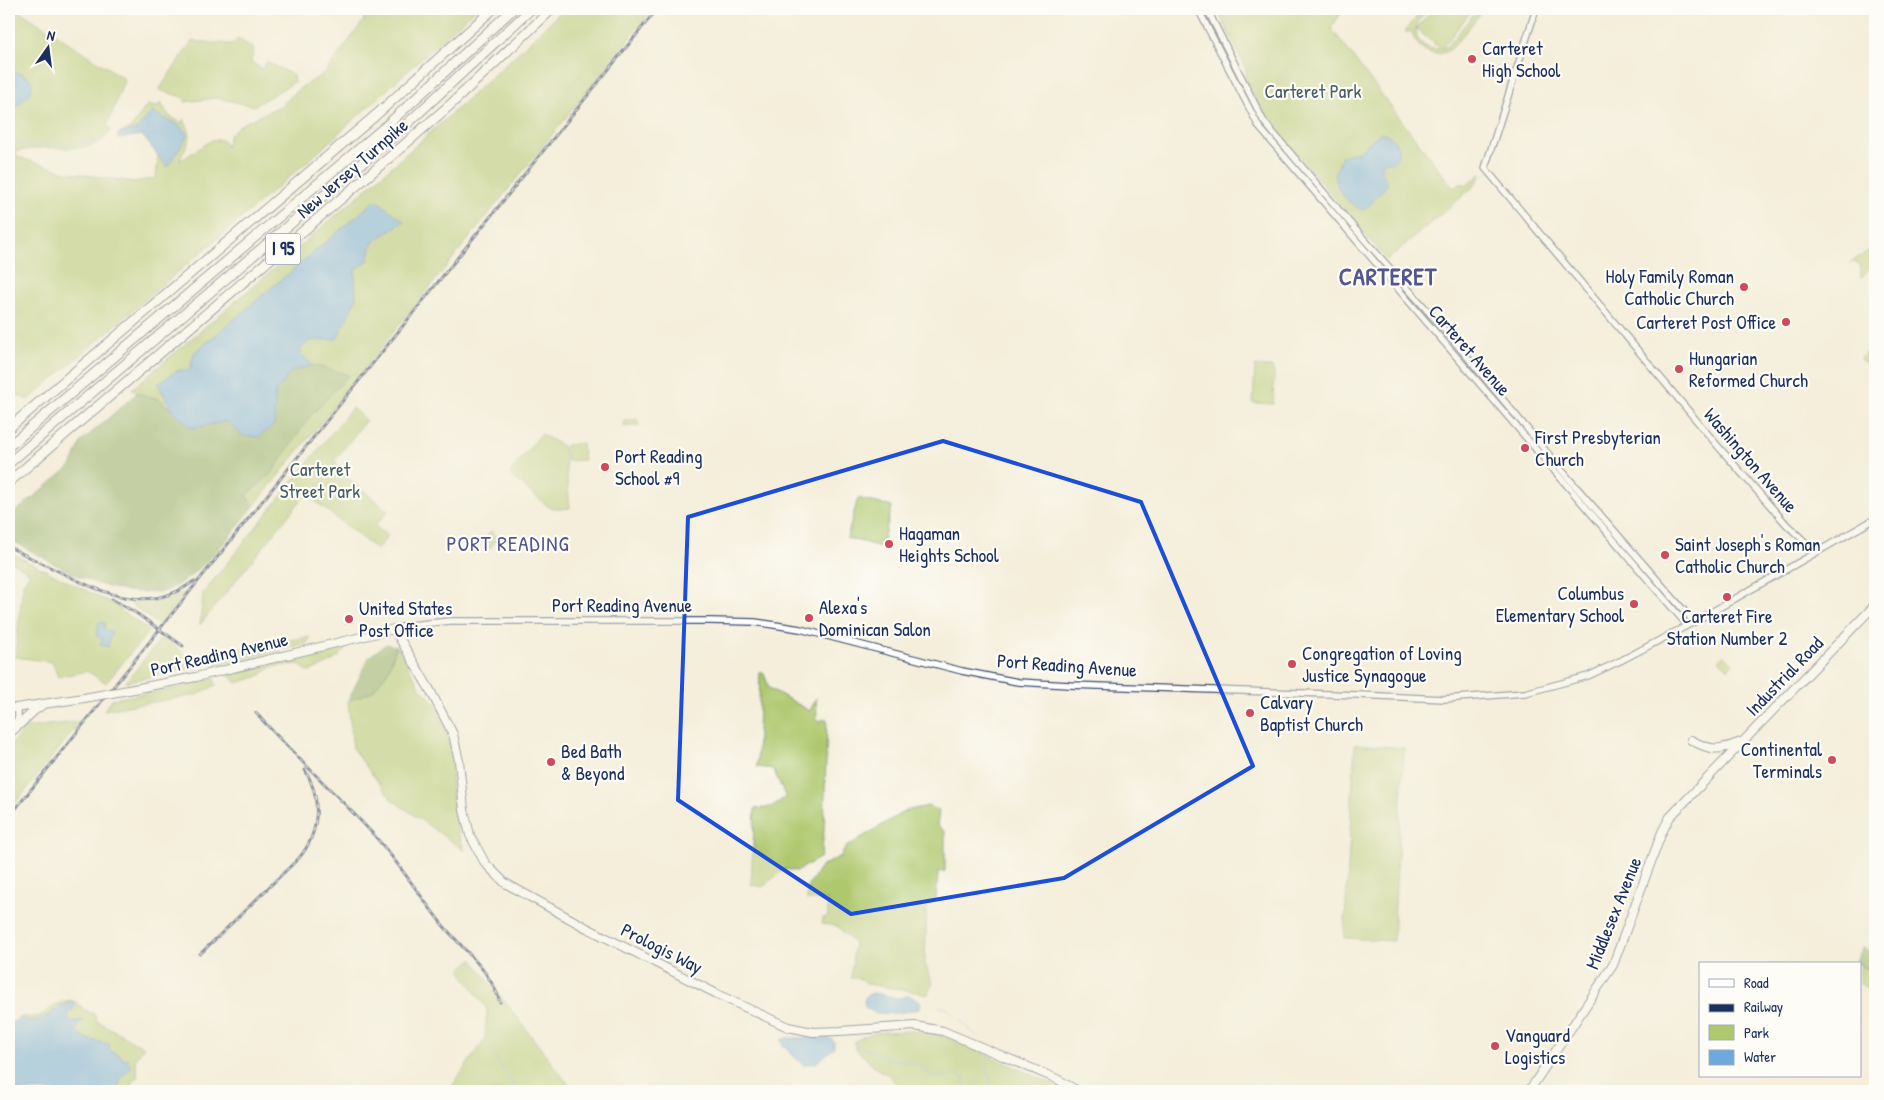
<svg xmlns="http://www.w3.org/2000/svg" width="1884" height="1100" viewBox="0 0 1884 1100" font-family="'Patrick Hand',sans-serif">
<style>
.green{fill:#aec86d;stroke:#647c66}
.forest{fill:#8aac60;stroke:#526e5f}
.water{fill:#6caade;stroke:#446c9e}
.lines{fill:none;stroke-linecap:round;stroke-linejoin:round}
.stream{stroke:#6caade;stroke-width:1}
.minor-casing{stroke:#3c4c71;stroke-width:8}
.major-casing{stroke:#3c4c71;stroke-width:10}
.highway-casing{stroke:#3c4c71;stroke-width:11}
.minor{stroke:#fff;stroke-width:5.5}
.major{stroke:#fff;stroke-width:8}
.highway{stroke:#fff;stroke-width:9}
.rail-casing{stroke:#1b2f5e;stroke-width:3}
.rail{stroke:#fdfcf7;stroke-width:1;stroke-dasharray:4;stroke-linecap:butt}
.major-bridge-casing{stroke:#3c4c71;stroke-width:10;stroke-linecap:butt}
.major-bridge{stroke:#fff;stroke-width:8}
.marked{fill:none;stroke:#1d4ed8;stroke-width:4;stroke-linejoin:round}
.poi-dot{fill:#d1495b;stroke:#fdfcf7;stroke-width:2}
.labels{text-anchor:middle;stroke-width:4.5;stroke-linejoin:round;paint-order:stroke}
.shield{fill:#fdfcf7;stroke:#5f6c8c;stroke-width:1}
.shield-label{font-size:18px;font-weight:bold;fill:#1b2f5e}
.poi-label{font-size:19px;fill:#1b2f5e;stroke:#fdfcf7;text-anchor:start}
.park-label{font-size:19px;fill:#475d62;stroke:#fdfcf7}
.street-label{font-size:19px;fill:#1b2f5e;stroke:#fdfcf7}
.quarter-label{font-size:21px;letter-spacing:1px;fill:#51568d;stroke:#fdfcf7}
.district-label{font-size:24px;font-weight:bold;letter-spacing:1px;fill:#51568d;stroke:#fdfcf7}
</style>
<rect width="100%" height="100%" fill="#fdfcf7"/>
<filter id="ink" filterUnits="userSpaceOnUse"><feTurbulence type="fractalNoise" baseFrequency=".02" numOctaves="2"/><feDisplacementMap in="SourceGraphic" scale="10" xChannelSelector="R" yChannelSelector="G"/><feConvolveMatrix kernelMatrix="1 2 1 2 8 2 1 2 1" color-interpolation-filters="sRGB"/></filter>
<filter id="wash" filterUnits="userSpaceOnUse"><feTurbulence type="fractalNoise" baseFrequency=".0096" numOctaves="4" result="noise"/><feDisplacementMap in="SourceGraphic" scale="20" xChannelSelector="R" yChannelSelector="G"/><feGaussianBlur stdDeviation="1.12" result="paint"/><feColorMatrix in="noise" values="0 0 0 0 0 0 0 0 0 0 0 0 0 0 0 0 0 1.4 0 .05"/><feComposite in="paint" operator="in"/></filter>
<g filter="url(#wash)">
<rect width="100%" height="100%" fill="#f4eeda"/>
<path class="green" d="M9,9h7l109,70 -18,47 4,3c-9,24 -45,18 -66,19 -9,0 -18,2 -27,3l-3,5 51,16 68,10 22,-4 2,-23 9,12 21,-32 -52,-5 -18,4 13,-6 16,-23 9,2 5,-4 8,13 13,7 1,-4c14,22 3,21 -3,42l32,-21h11l3,7 4,-13 10,-9 42,-20 18,-17 25,-15 39,-53 -3,-11h115l-168,152 -280,239 -10,-5h-9v-286l9,-4 10,-28 -6,-3 -13,-1z
M564,9h89l-399,497 -8,-10 25,-22 39,-58 39,-41 -37,-10 -14,-14 58,-52 -1,-29 13,-9 4,-18 32,-22 -28,-21 -182,153 -4,17 -32,14 16,29 -15,-14 -22,-6 -5,-4c146,-124 294,-247 432,-380z
M1217,9h121l4,3 -11,16 122,160 9,-5 5,2 15,-12 -8,13 -87,74 -122,-143 -21,-41 3,-4z
M1423,9h5c-3,5 -9,10 -11,16 -7,18 19,32 32,19l29,-35h6l-31,38c-16,15 -38,3 -42,-17l-3,3 -3,-2z
M1433,9h40l-32,40 -25,-20z
M238,38l16,11 -3,13 11,7 5,-7 26,13 1,7 -40,24 -37,-8 -32,4v-4l-26,-8 33,-49 42,3z
M1870,250l5,4v8l-14,16c-2,-6 3,-11 -5,-16l-7,1z
M1875,342v30l-15,-13z
M1255,366l17,1 2,6 -1,31 -20,-1z
M352,408l14,12 -31,40 2,9 51,42 -13,15 13,10 -11,14 -71,-56 -106,131 3,-32z
M637,419l2,7 -15,1 1,-6z
M541,434l23,13 6,61 -11,1 -9,-1 -39,-32v-5z
M582,443l2,17 -17,1 -1,-16z
M858,498l34,9 -11,40 -34,-9z
M491,531l8,7 -10,11 -7,-6z
M9,552l104,52 36,27 -43,52 -19,-12 -29,6 -6,-15 -37,-5 8,-73 7,-11 -21,-13z
M186,592l-27,33 -29,-22 34,-2z
M163,636l27,23 6,8 -70,15z
M309,637l1,2 -4,5 -89,21 -2,-13z
M347,646c-8,15 -24,20 -39,26l-9,-8 -27,3 -13,9 -22,7 -9,-8z
M397,646l24,43 16,16 7,21 8,27 -1,31 7,48 7,19 -74,-52 -38,-50 -5,-48 25,-10 15,-20z
M1725,655l8,8 -5,6 -9,-9z
M760,672l4,2 5,14 41,23 6,-13 1,23 10,-2 -3,111 -3,27 -24,14 -13,-2 -21,18 -12,-3 4,-75 16,-2 15,-10 -13,-28 -16,-2z
M214,678l2,7 -19,10 -93,15 8,-11 67,-11z
M81,721l-66,83 -6,-4v-52l15,-20z
M1355,744l49,4 -11,193 -49,-3z
M928,806l11,5 -2,14 8,7v39l-7,1 -2,28 -9,4 -2,60 8,19 -6,12 -17,-4 -43,-7 -5,-5 -11,-1 3,-35 -17,-17 -15,-2 1,-6 5,-1 -1,-17h-20v-13l15,-21 19,-10 5,-9 59,-36z
M1863,948l12,6v38l-15,-8v-20h-6z
M472,959l97,126 6,6h-125v-2l35,-50 2,-30 -27,-39z
M70,1000l6,2 7,7 11,5 3,7 47,26 -9,12 3,18 -6,4 -1,10h-15l5,-13 8,-9 -8,-13 -11,-5 -5,-8 -15,-3 -11,-4 -3,-5 2,-5 5,-5 -14,1 -1,-9 3,-2 -15,-2c-12,11 -22,13 -37,9l4,-2c26,5 24,-14 47,-16z
M916,1031l14,2 22,6 116,52h-166l-14,-17 -7,-2 -26,-23 -1,-7c17,-13 41,-10 62,-11z"/>
<path class="forest" d="M312,365l37,10 -39,41 -39,58 -25,22 8,10c-25,31 -50,66 -86,84 -5,3 -10,2 -15,2 -52,4 -100,-30 -144,-53v-22l62,-51 10,-24 56,-49 22,6 33,29 35,-7 16,15 31,-11 1,-33 17,-21z
M386,644l10,2 -8,25 -15,20 -25,10 21,-44z
M1863,948l12,6v19l-15,-7 1,-3 -5,-2z"/>
<path class="water" d="M15,72c32,7 13,29 -6,37v-36z
M152,112l28,14 8,9 -21,32 -25,-32 -24,4v-5l18,-4z
M1379,133c15,-1 27,21 13,30l-6,-2 -3,2 -2,7 6,11v4l-19,22 -5,3c-17,-7 -28,-20 -28,-39l4,-6 2,-9 19,-5z
M376,200l28,21 -32,22 -4,18 -13,9 1,29 -19,40 -28,2 -10,10 13,14 -20,6 -17,21 -1,33 -16,12 -15,-1 -16,-15 -35,7 -18,-15 -16,-29 20,-14h12l4,-17z
M99,622l6,1 -1,7 8,1 -4,16 -8,-2 2,-7 -6,-2z
M872,993c12,0 26,9 36,2l12,6 1,4 -2,4c-17,3 -40,10 -54,-2l-1,-6 2,-5z
M71,1002h3c1,7 -1,8 -6,11l1,9 15,-2 -6,6 -2,5c7,10 23,10 33,13l1,7 11,5 2,4 5,-2v5l4,3 -11,12 -4,13h-108v-66l10,-7c4,1 8,3 12,3 15,1 26,-16 40,-19z
M786,1038h44l4,3v7l-18,15 -13,2 -20,-19 -2,-6z"/>
<g class="lines">
<path class="stream" d="M9,137l4,7 19,2 58,-4 19,-8
M9,162l3,-7 1,-9
M939,1007l8,1 30,28
M856,1045l36,14 27,5 12,11 5,2 24,-3 3,5 4,12
M494,1056l23,35
M987,1060c0,11 5,21 2,31"/>
</g>
</g>
<g filter="url(#ink)">
<g class="lines">
<g class="minor-casing">
<path id="minor" d="M1198,9l61,118 428,498
M1207,9l57,113 92,108 93,105 121,145 124,142
M1536,9l-51,159 232,277 70,80 29,27
M394,629l16,-4 40,-4h260l45,1 45,7 162,42 56,11 51,3 289,10 86,4 81,-6 63,-17 34,-16 72,-38 181,-103
M11,729l7,-11v-10"/>
</g>
<g class="major-casing">
<path id="major" d="M134,689l62,-12 198,-48 36,61 23,44 6,27 5,49 6,25 15,28 20,20 80,44 138,70 65,30 25,5 27,-1 75,-5 28,5 114,48 21,12
M9,709l75,-11
M9,734l25,-23 7,-5
M1691,740c20,11 28,11 50,2
M1529,1091l84,-126 49,-133 8,-15 205,-212"/>
</g>
<g class="highway-casing">
<path id="highway" d="M9,428l367,-313 117,-106
M9,446l377,-320 127,-117
M9,463l386,-328 136,-126
M9,482l395,-337 46,-40 102,-96"/>
</g>
<use href="#minor" class="minor"/>
<use href="#major" class="major"/>
<use href="#highway" class="highway"/>
<g class="rail-casing">
<path id="rail" d="M9,547c18,9 37,18 55,27 43,21 87,40 130,7
M112,599l24,14 47,33
M256,713c37,42 79,79 116,120 26,28 46,61 70,91 21,26 48,45 58,78
M9,817l648,-808
M200,954l99,-96c21,-25 23,-60 6,-88"/>
</g>
<use href="#rail" class="rail"/>
<g class="major-bridge-casing">
<path id="major-bridge" d="M84,698l50,-9"/>
</g>
<use href="#major-bridge" class="major-bridge"/>
</g>
</g>
<path d="M0 0H1884V1100H0ZM943,441l198,61 112,264 -189,112 -213,36 -173,-114 10,-283z" fill="#f4eeda" fill-opacity=".55" fill-rule="evenodd"/>
<path class="marked" d="M943,441l198,61 112,264 -189,112 -213,36 -173,-114 10,-283z"/>
<g class="poi-dot">
<circle cx="1472" cy="59" r="5"/>
<circle cx="1744" cy="287" r="5"/>
<circle cx="1786" cy="322" r="5"/>
<circle cx="1679" cy="369" r="5"/>
<circle cx="1525" cy="448" r="5"/>
<circle cx="605" cy="467" r="5"/>
<circle cx="889" cy="544" r="5"/>
<circle cx="1665" cy="555" r="5"/>
<circle cx="1727" cy="597" r="5"/>
<circle cx="1634" cy="604" r="5"/>
<circle cx="809" cy="618" r="5"/>
<circle cx="349" cy="619" r="5"/>
<circle cx="1292" cy="664" r="5"/>
<circle cx="1250" cy="713" r="5"/>
<circle cx="1832" cy="760" r="5"/>
<circle cx="551" cy="762" r="5"/>
<circle cx="1495" cy="1046" r="5"/>
</g>
<g class="labels">
<rect class="shield" x="265.5" y="233.5" width="35" height="31" rx="4"/>
<g class="shield-label">
<text x="283" y="255">I 95</text>
</g>
<g class="poi-label">
<text x="1482" y="55">Carteret<tspan x="1482" dy="22">High School</tspan></text>
<text x="1734" y="283" text-anchor="end">Holy Family Roman<tspan x="1734" dy="22">Catholic Church</tspan></text>
<text x="1776" y="329" text-anchor="end">Carteret Post Office</text>
<text x="1689" y="365">Hungarian<tspan x="1689" dy="22">Reformed Church</tspan></text>
<text x="1535" y="444">First Presbyterian<tspan x="1535" dy="22">Church</tspan></text>
<text x="615" y="463">Port Reading<tspan x="615" dy="22">School #9</tspan></text>
<text x="899" y="540">Hagaman<tspan x="899" dy="22">Heights School</tspan></text>
<text x="1675" y="551">Saint Joseph's Roman<tspan x="1675" dy="22">Catholic Church</tspan></text>
<text x="1624" y="600" text-anchor="end">Columbus<tspan x="1624" dy="22">Elementary School</tspan></text>
<text x="819" y="614">Alexa's<tspan x="819" dy="22">Dominican Salon</tspan></text>
<text x="359" y="615">United States<tspan x="359" dy="22">Post Office</tspan></text>
<text x="1727" y="623" text-anchor="middle">Carteret Fire<tspan x="1727" dy="22">Station Number 2</tspan></text>
<text x="1302" y="660">Congregation of Loving<tspan x="1302" dy="22">Justice Synagogue</tspan></text>
<text x="1260" y="709">Calvary<tspan x="1260" dy="22">Baptist Church</tspan></text>
<text x="1822" y="756" text-anchor="end">Continental<tspan x="1822" dy="22">Terminals</tspan></text>
<text x="561" y="758">Bed Bath<tspan x="561" dy="22">&amp; Beyond</tspan></text>
<text x="1505" y="1042">Vanguard<tspan x="1505" dy="22">Logistics</tspan></text>
</g>
<g class="park-label">
<text x="1313" y="98">Carteret Park</text>
<text x="320" y="476">Carteret<tspan x="320" dy="22">Street Park</tspan></text>
</g>
<g class="street-label">
<text transform="translate(352 168) rotate(-41)" y="7">New Jersey Turnpike</text>
<text transform="translate(1470 350) rotate(49)" y="7">Carteret Avenue</text>
<text transform="translate(1751 460) rotate(49)" y="7">Washington Avenue</text>
<text x="622" y="612">Port Reading Avenue</text>
<text transform="translate(219 654) rotate(-13)" y="7">Port Reading Avenue</text>
<text transform="translate(1067 665) rotate(4)" y="7">Port Reading Avenue</text>
<text transform="translate(1784 676) rotate(-46)" y="7">Industrial Road</text>
<text transform="translate(1613 913) rotate(-68)" y="7">Middlesex Avenue</text>
<text transform="translate(662 948) rotate(27)" y="7">Prologis Way</text>
</g>
<g class="quarter-label">
<text x="508" y="551">PORT READING</text>
</g>
<g class="district-label">
<text x="1388" y="285">CARTERET</text>
</g>
</g>
<rect width="1884" height="1100" fill="none" stroke="#fdfcf7" stroke-width="30"/>
<rect x="1699" y="962" width="162" height="115" fill="#fdfcf7" stroke="#a3aaba"/>
<rect x="1709" y="979" width="25" height="8" fill="#ffffff" stroke="#a3aaba"/>
<text x="1744" y="988" font-size="15" fill="#1b2f5e">Road</text>
<rect x="1709" y="1004" width="25" height="8" fill="#1b2f5e" stroke="#a3aaba"/>
<text x="1744" y="1012" font-size="15" fill="#1b2f5e">Railway</text>
<rect x="1709" y="1025" width="25" height="15" fill="#aec86d" stroke="#a3aaba"/>
<text x="1744" y="1038" font-size="15" fill="#1b2f5e">Park</text>
<rect x="1709" y="1050" width="25" height="15" fill="#6caade" stroke="#a3aaba"/>
<text x="1744" y="1062" font-size="15" fill="#1b2f5e">Water</text>
<g transform="translate(48 48) rotate(14)" stroke="#fdfcf7" stroke-width="4" paint-order="stroke">
<path d="M0-4L9 19L0 12L-9 19Z" fill="#1b2f5e"/>
<text y="-8" font-size="14" font-weight="bold" text-anchor="middle" fill="#1b2f5e">N</text>
</g>
</svg>
